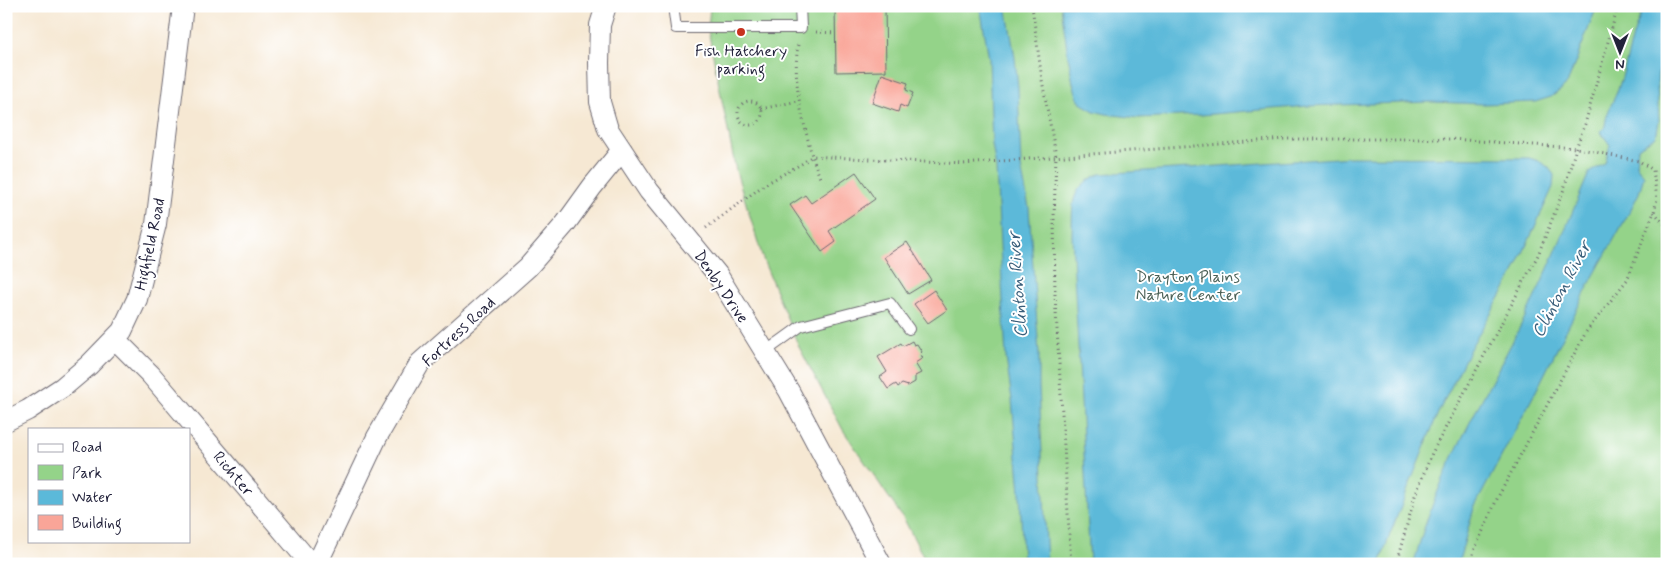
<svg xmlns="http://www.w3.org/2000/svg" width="1673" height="570" viewBox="0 0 1673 570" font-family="Mynerve,sans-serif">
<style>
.green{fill:#94d389;stroke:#5b7a62}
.water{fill:#5bb9d9;stroke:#3e6e8a}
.building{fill:#f9a598}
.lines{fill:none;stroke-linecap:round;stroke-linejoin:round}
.lane-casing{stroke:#6c6770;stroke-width:12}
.street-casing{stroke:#6c6770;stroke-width:22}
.path{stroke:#6c6770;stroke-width:3;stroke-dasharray:1 4;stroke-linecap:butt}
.lane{stroke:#fff;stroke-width:10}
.street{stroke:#fff;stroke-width:20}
.poi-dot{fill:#c8321e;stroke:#fff;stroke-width:2}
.labels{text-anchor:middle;stroke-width:4;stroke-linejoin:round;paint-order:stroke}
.poi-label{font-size:16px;fill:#22223b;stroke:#fff}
.street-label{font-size:16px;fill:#22223b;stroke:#fff}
.park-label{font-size:16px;fill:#4a6056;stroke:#fff}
.water-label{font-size:18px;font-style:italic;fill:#395e7a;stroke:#fff}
</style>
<rect width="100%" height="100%" fill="#fff"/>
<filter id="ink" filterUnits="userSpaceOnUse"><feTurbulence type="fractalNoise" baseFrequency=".02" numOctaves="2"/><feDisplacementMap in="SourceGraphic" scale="10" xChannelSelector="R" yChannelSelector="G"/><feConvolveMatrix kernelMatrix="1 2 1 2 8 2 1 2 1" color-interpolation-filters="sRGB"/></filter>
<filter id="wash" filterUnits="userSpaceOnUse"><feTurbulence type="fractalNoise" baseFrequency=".0096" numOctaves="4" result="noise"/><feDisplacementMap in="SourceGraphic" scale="20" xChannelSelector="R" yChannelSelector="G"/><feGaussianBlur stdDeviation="1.12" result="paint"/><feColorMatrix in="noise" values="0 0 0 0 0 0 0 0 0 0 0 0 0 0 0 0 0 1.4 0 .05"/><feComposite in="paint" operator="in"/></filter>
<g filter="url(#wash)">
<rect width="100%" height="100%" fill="#f6e8d3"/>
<path class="green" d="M710,6h957v558h-740l-22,-43 -62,-91 -44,-83 -35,-85 -28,-91 -28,-141z"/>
<path class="water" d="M980,6h26l9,52 3,29 3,80 8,41 10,146v33l8,177h-24l-3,-71 -8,-93 -6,-42 -10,-190 -4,-24 -3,-85z
M1061,6h536l-28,73 -7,10 -11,8 -16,5 -51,2 -53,-2 -123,4 -107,9 -63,3 -32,-4 -12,-3 -12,-7 -4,-5 -5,-16 -5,-27z
M1643,6h24v46l-9,22 -1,12 2,35 -2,11 -3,5 -16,11 -2,17 8,11 -5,17 -8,16 -38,68 -56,112 -63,119 -16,56h-44c21,-88 70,-165 110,-245 24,-47 44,-97 65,-146l16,-10 5,-18 -10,-14 5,-3c0,-13 7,-24 12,-36 7,-18 11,-38 16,-56 3,-11 8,-19 10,-30z
M1352,157l177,1 10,3 9,6 6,8 -1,12 -40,88 -42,72 -33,66 -48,121 -10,30h-290l-18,-328c1,-31 -4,-48 28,-62z"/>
<g id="blocks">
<path class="building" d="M835,6h50l1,65 -50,1z
M882,74l26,9 -2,7 7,3 -6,15 -7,-3 -2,7 -26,-9z
M856,172l19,27 -46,32 7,11 -14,10 -32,-47 15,-10 6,8z
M907,242l24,38 -23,14 -24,-37z
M934,290l13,20 -19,13 -14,-19z
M912,341l2,4 3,-1 5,8 -2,2 3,4 -8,5 6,10 -6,3v6l-7,4 -6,-2 -4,3 -2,-3 -8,5 -8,-12 7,-5 -9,-15 23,-14 2,3z"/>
</g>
</g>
<g filter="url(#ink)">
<use href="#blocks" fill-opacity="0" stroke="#6c6770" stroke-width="1"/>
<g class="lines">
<g class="lane-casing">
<path id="lane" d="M673,6l3,22h125l-1,-22
M765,352l36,-26 89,-23 19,26"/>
</g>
<g class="street-casing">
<path id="street" d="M606,6l-6,19 -1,38 1,39 8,27 41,62 68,83 72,117 92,173
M115,339l36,36 160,189
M6,421l22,-11 35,-23 26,-22 33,-34 15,-32 19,-75 27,-218
M317,564l60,-127 43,-74 108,-96 38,-44 26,-36 30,-37"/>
</g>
<path class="path" d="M1032,6l10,74 14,76 -2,61 1,78 16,269
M816,32l20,1
M798,45c-6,38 5,74 14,111l151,8 322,-25h166l125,9 63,13 14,9 4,29 -3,13 -27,68 -41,52 -89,167 -23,52 -4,13
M738 113a12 12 0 1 1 24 0a12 12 0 1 1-24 0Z
M761,109l37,-8
M1654,212l13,15
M706,228l58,-43 39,-22 9,-7 8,22
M1396,564l19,-68 17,-43 106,-198 26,-66 12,-41 9,-24 33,-118"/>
<use href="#lane" class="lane"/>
<use href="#street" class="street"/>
</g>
</g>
<circle class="poi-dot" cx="741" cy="32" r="5"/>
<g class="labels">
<g class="poi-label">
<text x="741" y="56">Fish Hatchery<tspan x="741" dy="18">parking</tspan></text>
</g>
<g class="street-label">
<text transform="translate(149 244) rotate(-78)" y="6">Highfield Road</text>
<text transform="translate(722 286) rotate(56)" y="6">Denby Drive</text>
<text transform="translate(458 331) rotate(-43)" y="6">Fortress Road</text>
<text transform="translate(234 473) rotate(50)" y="6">Richter</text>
</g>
<g class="park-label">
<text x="1188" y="282">Drayton Plains<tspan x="1188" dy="18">Nature Center</tspan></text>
</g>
<g class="water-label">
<text transform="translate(1017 285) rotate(-94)" y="6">Clinton River</text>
<text transform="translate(1561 289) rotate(-62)" y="6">Clinton River</text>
</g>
</g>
<rect width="1673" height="570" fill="none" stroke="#fff" stroke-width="25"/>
<rect x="28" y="428" width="162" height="115" fill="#ffffff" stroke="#a7a7b1"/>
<rect x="38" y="444" width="25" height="8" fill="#ffffff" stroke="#a7a7b1"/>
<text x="72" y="452" font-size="15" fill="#22223b">Road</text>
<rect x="38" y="465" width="25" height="15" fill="#94d389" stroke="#a7a7b1"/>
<text x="72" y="478" font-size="15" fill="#22223b">Park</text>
<rect x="38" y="490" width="25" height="15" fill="#5bb9d9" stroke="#a7a7b1"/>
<text x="72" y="502" font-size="15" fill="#22223b">Water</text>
<rect x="38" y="515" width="25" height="15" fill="#f9a598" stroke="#a7a7b1"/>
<text x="72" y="528" font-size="15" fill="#22223b">Building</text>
<g transform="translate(1620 52) rotate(180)" stroke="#ffffff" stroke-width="4" paint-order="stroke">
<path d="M0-4L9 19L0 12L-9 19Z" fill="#22223b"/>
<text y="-8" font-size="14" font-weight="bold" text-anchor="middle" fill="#22223b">N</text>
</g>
</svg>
